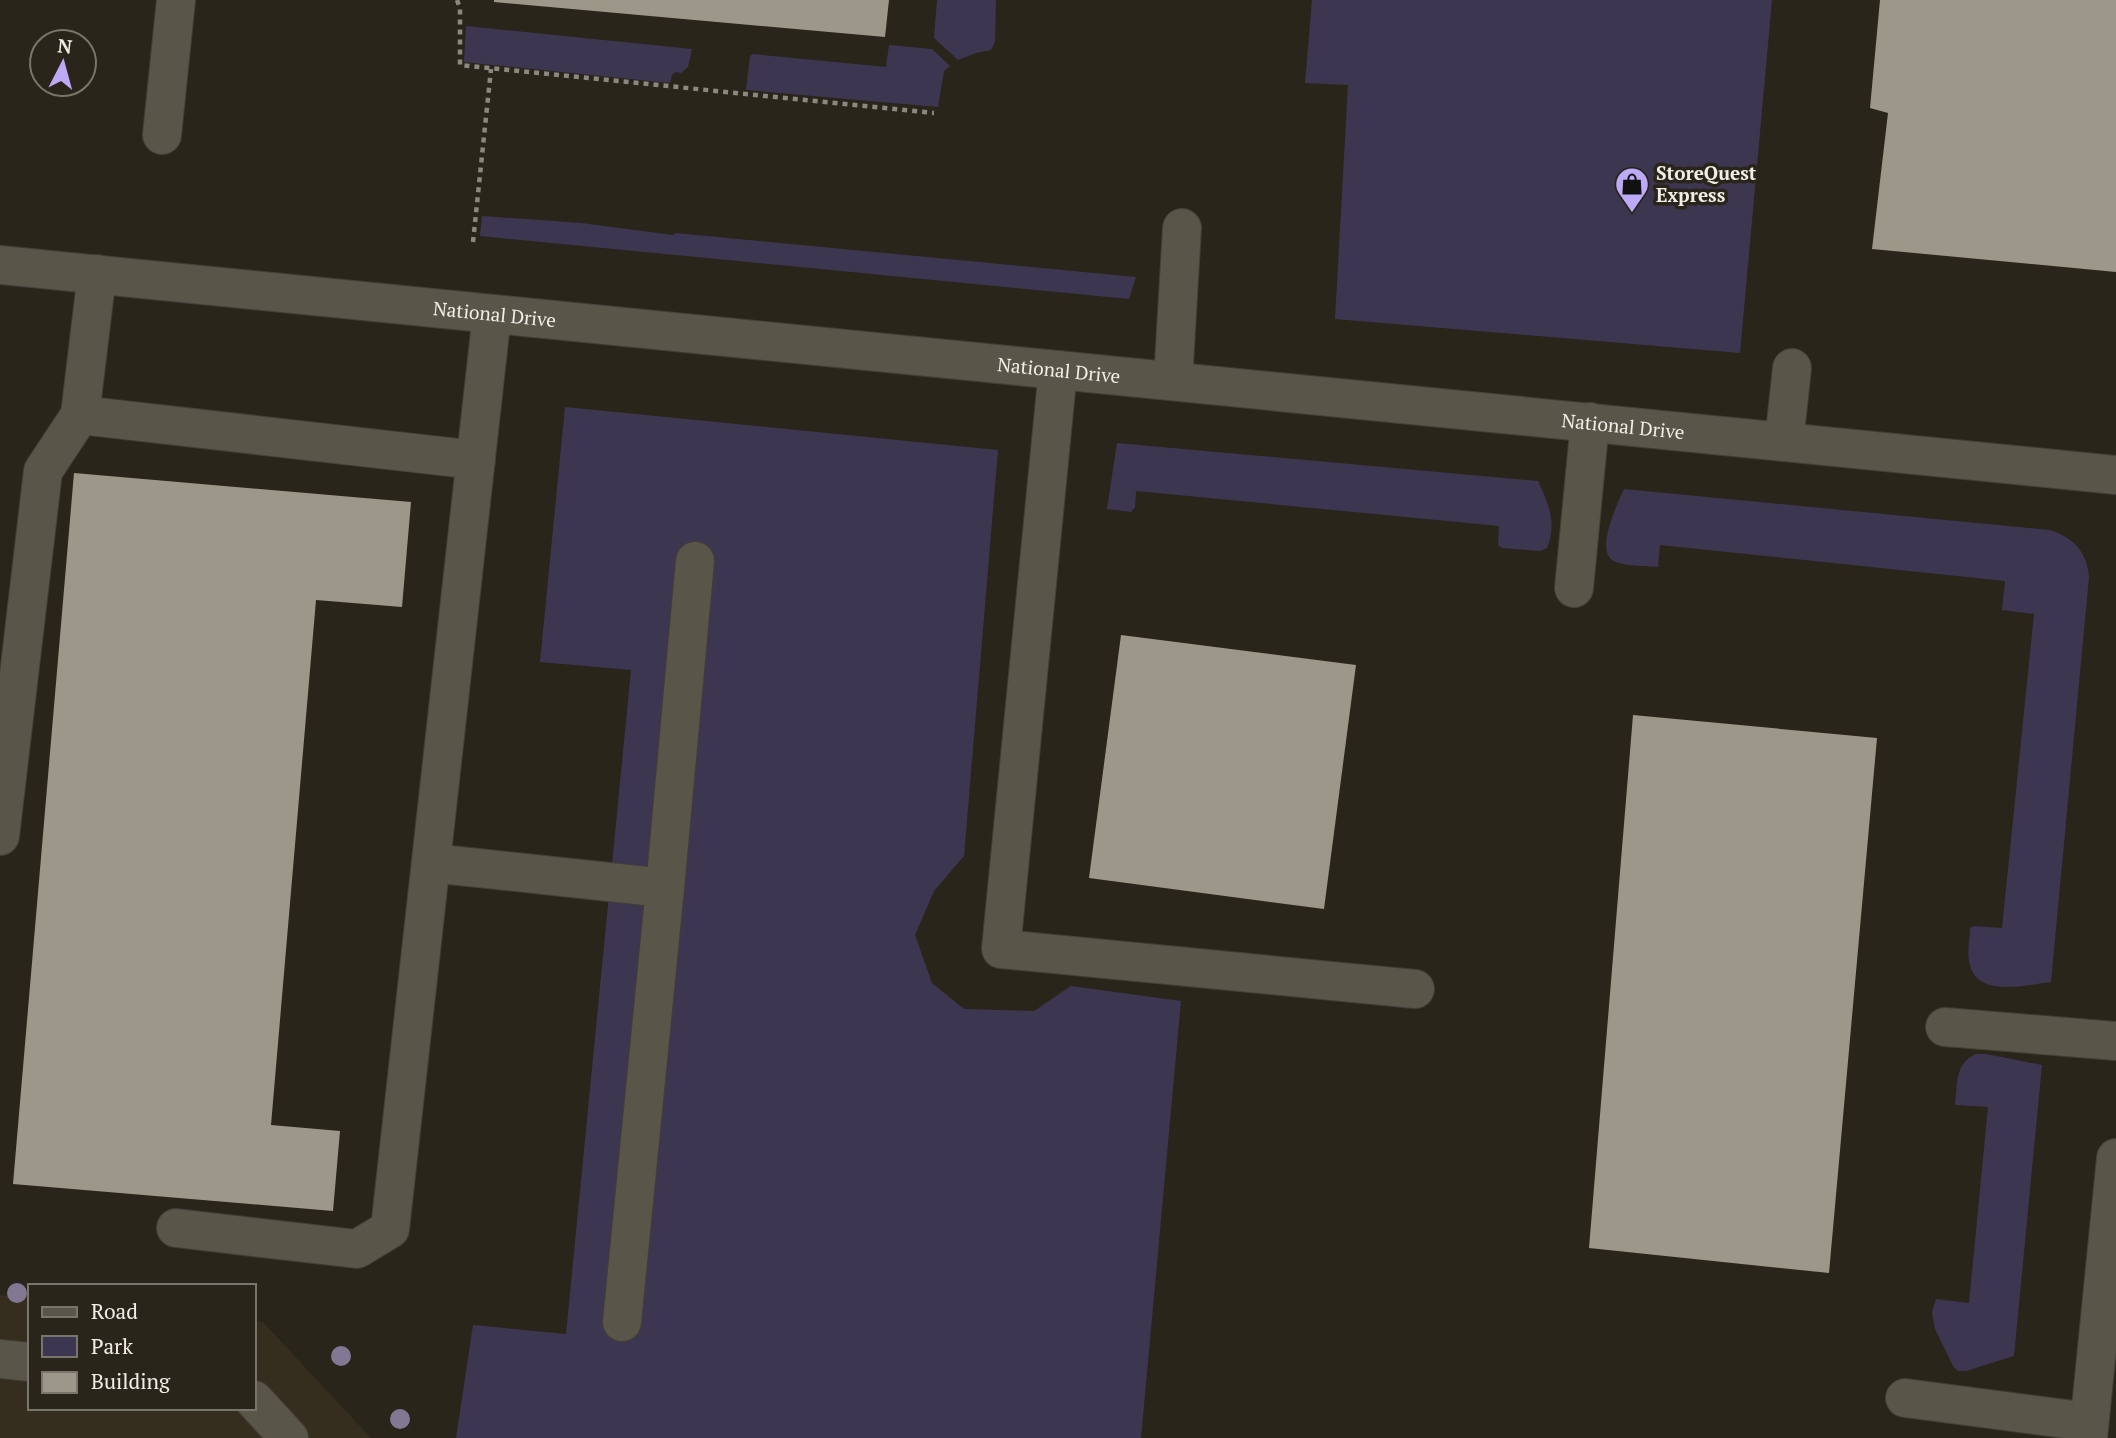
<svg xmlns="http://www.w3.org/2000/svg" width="2116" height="1438" viewBox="0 0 2116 1438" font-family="'PT Serif',serif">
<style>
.built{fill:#352d1d}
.green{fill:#3d3651}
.building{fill:#9d978a}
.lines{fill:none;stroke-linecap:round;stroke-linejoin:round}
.minor-casing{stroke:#433f37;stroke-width:40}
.path{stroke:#8d887f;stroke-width:4.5;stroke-dasharray:5 5;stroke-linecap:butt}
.minor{stroke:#5a5549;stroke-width:38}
.tree{fill:#827894}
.labels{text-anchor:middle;stroke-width:7;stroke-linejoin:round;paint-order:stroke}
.poi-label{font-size:19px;font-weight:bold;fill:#f2eee7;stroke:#2a251a;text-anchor:start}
.street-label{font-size:19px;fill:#f2eee7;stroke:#2a251a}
</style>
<rect width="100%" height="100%" fill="#2a251a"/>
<path class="built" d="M0,1295l30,3v110h224v-87l9,1 108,116h-371z"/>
<path class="green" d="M937,0h59l-1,42 -4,8 -15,3 -18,7 -24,-22z
M1312,0h460l-32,353 -405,-34 13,-234 -43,-2z
M466,26l226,23 -4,18 -7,6 -5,-1 -4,3 -2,8 -206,-21z
M889,45l43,4 18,17 -6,5 -6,36 -192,-17 4,-34 3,-2 133,13z
M482,216l99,7 92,12 3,-2 460,44 -7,22 -649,-63z
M565,407l433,43 -34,406 -30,35 -19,44 17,48 32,26 70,2 37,-25 110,15 -40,437h-685l17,-113 93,9 65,-664 -91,-8z
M1117,443l421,38c11,23 19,43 9,67l-7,3 -38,-3 -4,-3 1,-19 -363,-35 -1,16 -4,5 -24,-3z
M1624,489l426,41c24,8 37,22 39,47l-38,405c-27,3 -76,17 -82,-21 -2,-10 1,-23 1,-33l4,-2 28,2 32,-314 -32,-4 3,-29 -345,-36 -2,22c-12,-1 -35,-1 -44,-6 -20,-10 4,-58 10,-72z
M1976,1054h10l56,11 -28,291 -48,15h-8l-5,-5 -18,-37 -3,-17 4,-13 33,4 19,-196 -33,-2c3,-21 -1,-41 21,-51z"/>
<path class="building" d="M494,0h395l-4,37 -391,-35z
M1880,0h236v272l-244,-23 16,-136 -18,-5z
M74,473l337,29 -9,105 -86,-7 -45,525 69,6 -7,80 -320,-27z
M1121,635l235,30 -32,244 -235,-31z
M1633,715l244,23 -48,535 -240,-25z"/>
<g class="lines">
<g class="minor-casing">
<g id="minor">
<path d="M162,135l14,-135"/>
<path id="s1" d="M0,265l2116,210"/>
<path d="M1058,370l-57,579 414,40"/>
<path d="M1173,381l9,-153"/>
<path d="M80,415l396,45"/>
<path d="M1784,442l8,-74"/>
<path d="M1574,588l16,-166"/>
<path d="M0,836l43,-365 37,-56 17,-141"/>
<path d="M431,863l234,25"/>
<path d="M1945,1027l171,14"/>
<path d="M176,1228l181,21 33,-20 102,-915"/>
<path d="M622,1322l43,-434 30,-327"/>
<path d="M0,1359l30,3"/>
<path d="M1905,1398l184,24"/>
<path d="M254,1400l35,38"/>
<path d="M2088,1438l28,-280"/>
</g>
</g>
<path class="path" d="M457,0l3,8v57l474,48
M473,242l18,-173"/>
<use href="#minor" class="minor"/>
</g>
<g class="tree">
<circle cx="17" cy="1293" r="10"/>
<circle cx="341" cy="1356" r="10"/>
<circle cx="400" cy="1419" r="10"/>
</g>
<defs>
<g id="shop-pin" transform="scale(1.75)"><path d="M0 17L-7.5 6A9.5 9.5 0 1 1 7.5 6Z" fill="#bda9f5" stroke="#2a251a"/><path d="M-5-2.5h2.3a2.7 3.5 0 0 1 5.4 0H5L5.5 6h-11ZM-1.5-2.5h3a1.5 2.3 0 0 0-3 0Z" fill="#111"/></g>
</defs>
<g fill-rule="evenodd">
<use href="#shop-pin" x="1632" y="184"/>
</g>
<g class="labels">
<g class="poi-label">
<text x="1656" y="180">StoreQuest<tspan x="1656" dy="22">Express</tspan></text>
</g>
<g class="street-label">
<text dy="7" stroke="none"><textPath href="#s1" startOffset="497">National Drive</textPath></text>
<text dy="7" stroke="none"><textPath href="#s1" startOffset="1064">National Drive</textPath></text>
<text dy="7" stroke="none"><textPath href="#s1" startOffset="1631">National Drive</textPath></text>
</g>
</g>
<rect x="28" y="1284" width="228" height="126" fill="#2a251a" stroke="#7a756c" stroke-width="2"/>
<rect x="42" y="1307" width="35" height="10" fill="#5a5549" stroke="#7a756c" stroke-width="2"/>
<text x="91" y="1319" font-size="21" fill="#f2eee7">Road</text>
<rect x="42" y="1336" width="35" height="21" fill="#3d3651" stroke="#7a756c" stroke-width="2"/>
<text x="91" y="1354" font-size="21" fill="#f2eee7">Park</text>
<rect x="42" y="1372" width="35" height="21" fill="#9d978a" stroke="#7a756c" stroke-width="2"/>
<text x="91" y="1389" font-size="21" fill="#f2eee7">Building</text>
<g transform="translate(63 63) rotate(6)"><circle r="33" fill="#2a251a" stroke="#7a756c" stroke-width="2"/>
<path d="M0-5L12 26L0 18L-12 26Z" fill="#bda9f5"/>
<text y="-10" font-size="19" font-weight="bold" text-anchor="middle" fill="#f2eee7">N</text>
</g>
</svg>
